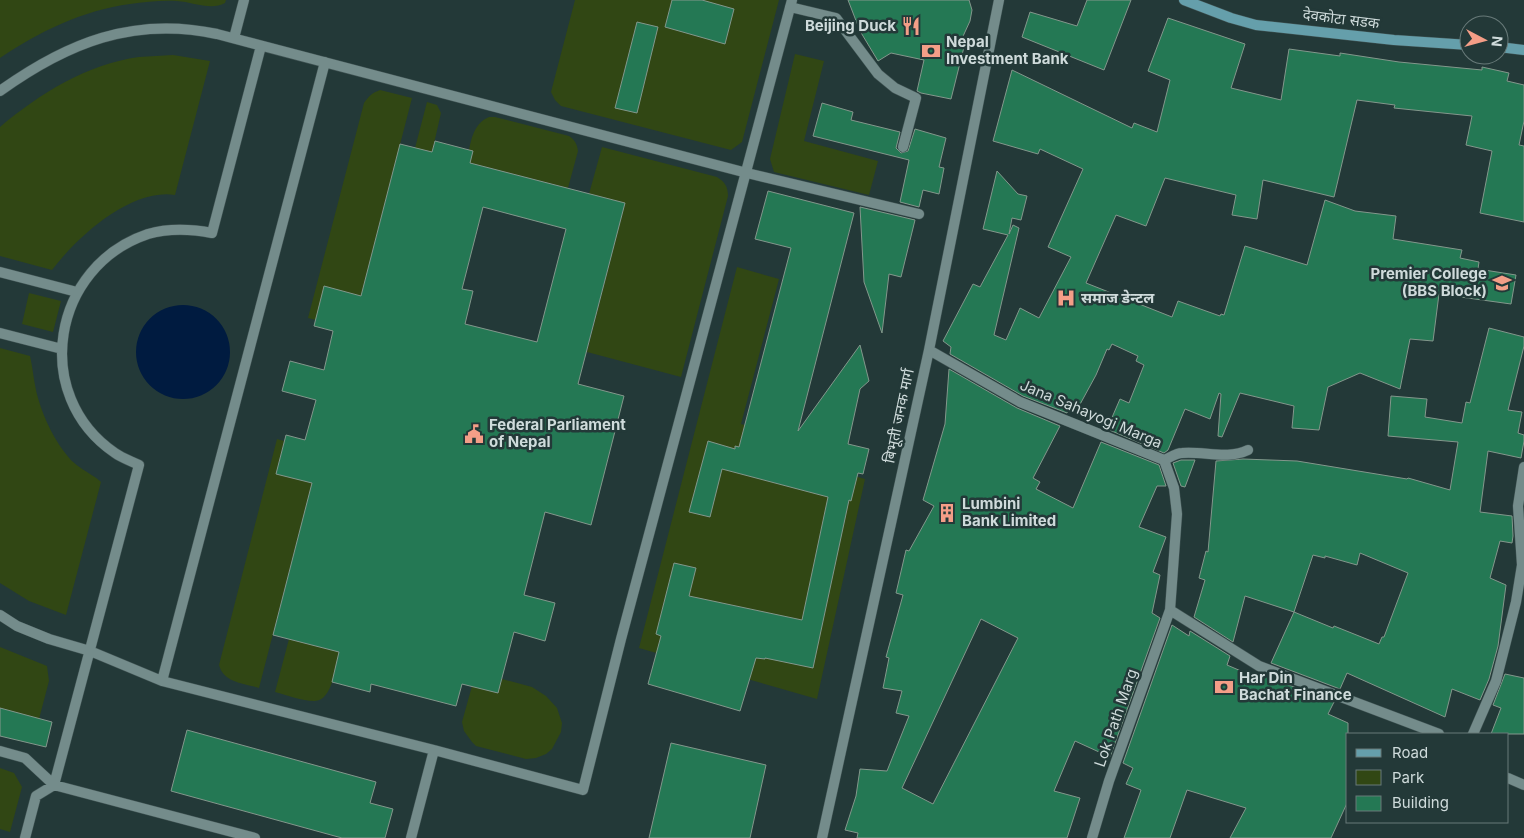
<svg xmlns="http://www.w3.org/2000/svg" width="1524" height="838" viewBox="0 0 1524 838" font-family="Inter,'Noto Sans Devanagari',sans-serif">
<style>
.green{fill:#314714}
.water{fill:#001b40}
.building{fill:#247854;stroke:#83978c;fill-rule:evenodd}
.lines{fill:none;stroke-linecap:round;stroke-linejoin:round}
.lane-casing{stroke:#415454;stroke-width:11}
.street-casing{stroke:#415454;stroke-width:11}
.secondary-casing{stroke:#415454;stroke-width:11}
.lane{stroke:#748c8b;stroke-width:10}
.street{stroke:#748c8b;stroke-width:10}
.secondary{stroke:#659fab;stroke-width:10}
.labels{text-anchor:middle;stroke-width:5;stroke-linejoin:round;paint-order:stroke}
.street-label{font-size:15px;fill:#cfdbdb;stroke:#233938}
.poi-label{font-size:15px;font-weight:bold;fill:#cfdbdb;stroke:#233938;text-anchor:start}
</style>
<rect width="100%" height="100%" fill="#233938"/>
<path class="green" d="M0,0h226l-1,3c-14,8 -32,-1 -48,-2 -15,-1 -32,1 -47,3 -46,6 -92,28 -130,54z
M575,0h204l-37,142 -11,8 -170,-44 -6,-6 -4,-8z
M795,54l29,7 -20,80 74,20 -9,34 -95,-23 -4,-13z
M173,55l37,6 -35,134c-44,-7 -98,42 -123,75l-52,-14v-129c39,-33 87,-63 139,-70 11,-1 23,-1 34,-2z
M380,90l32,8 -51,198 -45,24 -8,-2 56,-215c5,-7 8,-10 16,-13z
M427,102l10,3 4,8 -9,39 -17,-4z
M489,117h6l74,19c6,4 8,8 9,15l-10,37 -98,-25 3,-11 -4,-2c3,-14 6,-27 20,-33z
M602,147l115,30c8,5 11,10 11,19l-47,181 -94,-25 38,-149 -36,-9z
M737,267l42,12 -38,145 70,21 -4,18 58,16 -48,220 -178,-51z
M29,293l32,8 -8,31 -31,-8z
M0,348l30,8c3,13 4,28 8,42 6,21 17,44 32,61 8,9 27,18 31,23l-35,133 -37,-14 -29,-18z
M277,439l7,2 -8,32 36,10 -53,205c-16,-5 -35,-5 -40,-23z
M289,639l50,13c-3,14 -7,50 -25,49 -12,0 -27,-6 -39,-9z
M0,647l47,19 2,15 -10,38 -39,-11z
M502,679l30,8 14,9 11,12 5,15 -1,9 -9,17 -6,5 -10,4 -10,1 -50,-13 -4,-4 -8,-11 -2,-9 10,-36 26,7z
M0,768l14,5 8,14 -12,45 -10,-3z"/>
<path class="water" d="M136 352a47 47 0 1 1 94 0a47 47 0 1 1-94 0Z"/>
<path class="building" d="M672,0h30l32,9 -9,35 -60,-17z
M848,0h121l3,10 -2,11 -11,24 5,2 -13,52 -30,-6 -4,-2 7,-31 -33,-7 -13,8 -18,-30z
M1087,0h44l-27,70 -82,-33 8,-25 47,14z
M1168,18l77,26 -14,44 50,12 8,-51 51,7v-3l59,9 83,8v-3l27,6 -2,8 17,4v36l-5,24 5,1v76l-44,-9 12,-62 -26,-6 6,-29 -78,-8 1,-3 -38,-5 -23,97 -71,-17 -6,39 -25,-4 4,-20 -71,-17 -19,48 -30,-11 -30,68 86,34 6,-16 42,15 1,-2 3,1 21,-69 62,19 18,-65 30,11 41,5 -3,23 69,11 -2,8 19,4 -1,7 38,6 -5,29 -72,-10 -6,47 -23,-2 -10,50 -40,-16 -32,14 -9,43 -27,-2 2,-22 -54,-13 -18,44 -4,-1 3,-42 -2,-1 -9,26 -25,-10 -17,41 -4,3 -57,-24 13,-30 9,4 15,-38 -8,-4 2,-5 -26,-12 -3,6 -2,-1 -11,26 -18,33 -7,-3 -4,8 -44,-17 -73,-42 1,-7 -8,-6 30,-57 7,3 28,-52 -25,-6 14,-58 21,23 9,2 -6,24 -9,-2 -3,16 4,-9 6,3 -25,107 12,5 14,-32 19,10 32,-61 -23,-10 35,-78 -43,-20 -2,5 -45,-13 19,-71 120,58 2,-5 23,9 13,-52 -22,-9z
M637,22l21,5 -21,86 -22,-5z
M822,103l31,9 -2,8 49,12 -4,16 5,5 7,-2 7,-22 31,9 -7,29 5,1 -5,26 -16,-4 -4,17 -19,-5 9,-42 -96,-24z
M435,141l38,10 -3,12 155,40 -47,181 46,12 -33,129 -46,-13 -21,83 31,8 -10,38 -31,-9 -16,61 -36,-9 -6,22 -85,-22 -1,8 -38,-10 7,-30 -66,-17 39,-152 -36,-9 10,-39 19,5 11,-40 -34,-9 8,-30 34,9 9,-39 -19,-5 10,-40 37,10 39,-152 32,8zM483,207l83,22 -29,113 -72,-18 8,-33 -11,-2z
M768,191l86,22 -56,218 62,-86 9,36 -9,8 -12,55 21,5 -6,25 -5,-1 -7,28 -2,-1 -36,168 -48,-10v1l-9,-1 -16,53 -92,-27 13,-48 -5,-2 18,-71 22,5 -7,28 113,24 26,-123 -106,-28 -12,48 -21,-5 19,-71 27,8v-3l4,1 52,-199 -36,-9z
M860,207l55,13 -14,57 -12,-3 -7,59 -18,-51z
M1489,328l35,9v9l-16,64 14,2 -4,21 6,2v6l-3,17 -33,-7 -8,61 32,4 1,20 -1,7 -12,-2 -10,37 16,7 -8,61 -9,33 -9,21 -28,-11 -7,28 -98,-44 -7,16 -69,-26 23,-51 -49,-16 -12,46 -39,-25 11,-37 -6,-2 7,-27 2,1 8,-91 27,-2 54,2 110,18 1,-1 42,12 8,-48 -70,-6 3,-40 36,3 -2,18 37,6 4,-21 4,1zM1360,553l48,20 -24,64h-2l-3,7 -45,-18 -1,2 -39,-16 19,-57 12,3v-2l32,9z
M949,369l68,39 43,18 -27,52 7,4 -4,7 37,19 28,-66 58,23 7,21h-9l-18,41 27,10 -13,35 7,3 -8,38 8,5 -50,139 -35,-16 -21,50 26,7 -13,40h-210l1,-5 -13,-3 11,-34 4,-27 27,2 22,-55 -13,-3 6,-22 -19,-3 6,-30 -3,-1 17,-62 -7,-2 10,-43 3,1 25,-45 -11,-6 22,-76zM981,619l37,19 -85,166 -31,-16z
M1181,460h14l-10,27 -4,-1 -8,-23z
M1172,625l17,11 1,-5 40,25 -3,9 35,15 3,-4 69,26 -6,12 20,9v78l-17,37h-101l16,-30 -59,-18 -17,48h-46l17,-48 -15,-6 7,-16 -10,-5z
M1505,674l19,4v56h-33l10,-26 -8,-3z
M0,708l52,14 -6,25 -46,-11z
M187,730l189,52 -6,21 23,6 -8,29h-43l-171,-47z
M671,743l95,22 -16,73h-101z"/>
<g class="lines">
<g class="lane-casing">
<path id="lane" d="M790,7l46,11 42,56 17,14 21,10 -13,49
M234,38l10,-38
M0,91c67,-48 133,-75 217,-57l530,139 172,41
M0,272l77,20
M0,333l62,16
M0,615l17,11 32,13 41,12 72,30 272,69 149,40 38,-151 171,-639
M162,681l163,-619
M0,751l25,7 29,27 201,53
M25,838l11,-42 18,-11 85,-320c-8,-4 -17,-7 -24,-12 -85,-58 -63,-187 33,-219 21,-6 43,-5 64,-1l49,-187
M411,838l23,-88"/>
</g>
<g class="street-casing">
<path id="street" d="M929,350l91,52 144,58 10,28 3,26 -7,96 89,56 180,68
M1164,460c5,-2 12,-7 18,-7 23,-2 45,7 66,-3
M1473,734l23,-53 20,-79 6,-37 -4,-59 6,-39
M1508,778l16,7
M822,838l107,-488 70,-350
M1092,838l17,-57 61,-171"/>
</g>
<g class="secondary-casing">
<path id="secondary" d="M1184,0l47,18 25,7 138,15 75,5
M1499,47l25,3"/>
</g>
<use href="#lane" class="lane"/>
<use href="#street" class="street"/>
<use href="#secondary" class="secondary"/>
</g>
<defs>
<g id="restaurant-bare" transform="scale(1.5)"><path d="M-5-6h1v4h1v-4h1v4h1v-4h1v5L-1.5 .5V6h-2V.5L-5-1ZM5-6V6H3V1.5H1.5Q1.5-4 5-6Z" fill="#f49e87" stroke="#233938" stroke-width="2.5" paint-order="stroke"/></g>
<g id="bank-bare" transform="scale(1.5)"><path d="M-6-4H6V4H-6ZM0-2.3a2.3 2.3 0 1 0 0 4.6a2.3 2.3 0 1 0 0-4.6Z" fill="#f49e87" stroke="#233938" stroke-width="2.5" paint-order="stroke"/></g>
<g id="university-bare" transform="scale(1.5)"><path d="M0-5L7-2L0 1L-7-2ZM-4 1L0 2.5L4 1V4Q0 6-4 4Z" fill="#f49e87" stroke="#233938" stroke-width="2.5" paint-order="stroke"/></g>
<g id="hospital-bare" transform="scale(1.5)"><path d="M-5-5h3v3.5h4V-5h3V5h-3V1.5h-4V5h-3Z" fill="#f49e87" stroke="#233938" stroke-width="2.5" paint-order="stroke"/></g>
<g id="civic-bare" transform="scale(1.5)"><path d="M-.6-6.5H3V-4.5H.6V-3L4-1V1h2V6H-6V1h2V-1L-.6-3ZM-1.2 2.5V6h2.4V2.5Z" fill="#f49e87" stroke="#233938" stroke-width="2.5" paint-order="stroke"/></g>
<g id="building-bare" transform="scale(1.5)"><path d="M-4-6H4V6H1V3H-1V6H-4ZM-2.5-4.3h1.7v1.8h-1.7ZM.8-4.3h1.7v1.8H.8ZM-2.5-1h1.7V.8h-1.7ZM.8-1h1.7V.8H.8Z" fill="#f49e87" stroke="#233938" stroke-width="2.5" paint-order="stroke"/></g>
</defs>
<g fill-rule="evenodd">
<use href="#restaurant-bare" x="911" y="26"/>
<use href="#bank-bare" x="931" y="51"/>
<use href="#university-bare" x="1502" y="283"/>
<use href="#hospital-bare" x="1066" y="298"/>
<use href="#civic-bare" x="474" y="434"/>
<use href="#building-bare" x="947" y="513"/>
<use href="#bank-bare" x="1224" y="687"/>
</g>
<g class="labels">
<g class="street-label">
<text transform="translate(1341 19) rotate(7)" y="5">देवकोटा सडक</text>
<text transform="translate(1091 414) rotate(23)" y="5">Jana Sahayogi Marga</text>
<text transform="translate(899 416) rotate(-78)" y="5">बिभूती जनक मार्ग</text>
<text transform="translate(1116 718) rotate(-71)" y="5">Lok Path Marg</text>
</g>
<g class="poi-label">
<text x="896" y="31" text-anchor="end">Beijing Duck</text>
<text x="946" y="47">Nepal<tspan x="946" dy="17">Investment Bank</tspan></text>
<text x="1487" y="279" text-anchor="end">Premier College<tspan x="1487" dy="17">(BBS Block)</tspan></text>
<text x="1081" y="303">समाज डेन्टल</text>
<text x="489" y="430">Federal Parliament<tspan x="489" dy="17">of Nepal</tspan></text>
<text x="962" y="509">Lumbini<tspan x="962" dy="17">Bank Limited</tspan></text>
<text x="1239" y="683">Har Din<tspan x="1239" dy="17">Bachat Finance</tspan></text>
</g>
</g>
<rect x="1346" y="733" width="162" height="90" fill="#233938" stroke="#687a79"/>
<rect x="1356" y="749" width="25" height="8" fill="#659fab" stroke="#687a79"/>
<text x="1392" y="758" font-size="15" fill="#cfdbdb">Road</text>
<rect x="1356" y="770" width="25" height="15" fill="#314714" stroke="#687a79"/>
<text x="1392" y="783" font-size="15" fill="#cfdbdb">Park</text>
<rect x="1356" y="796" width="25" height="15" fill="#247854" stroke="#687a79"/>
<text x="1392" y="808" font-size="15" fill="#cfdbdb">Building</text>
<g transform="translate(1484 40) rotate(96)"><circle r="24" fill="#233938" stroke="#687a79"/>
<path d="M0-4L9 19L0 12L-9 19Z" fill="#f49e87"/>
<text y="-8" font-size="14" font-weight="bold" text-anchor="middle" fill="#cfdbdb">N</text>
</g>
</svg>
